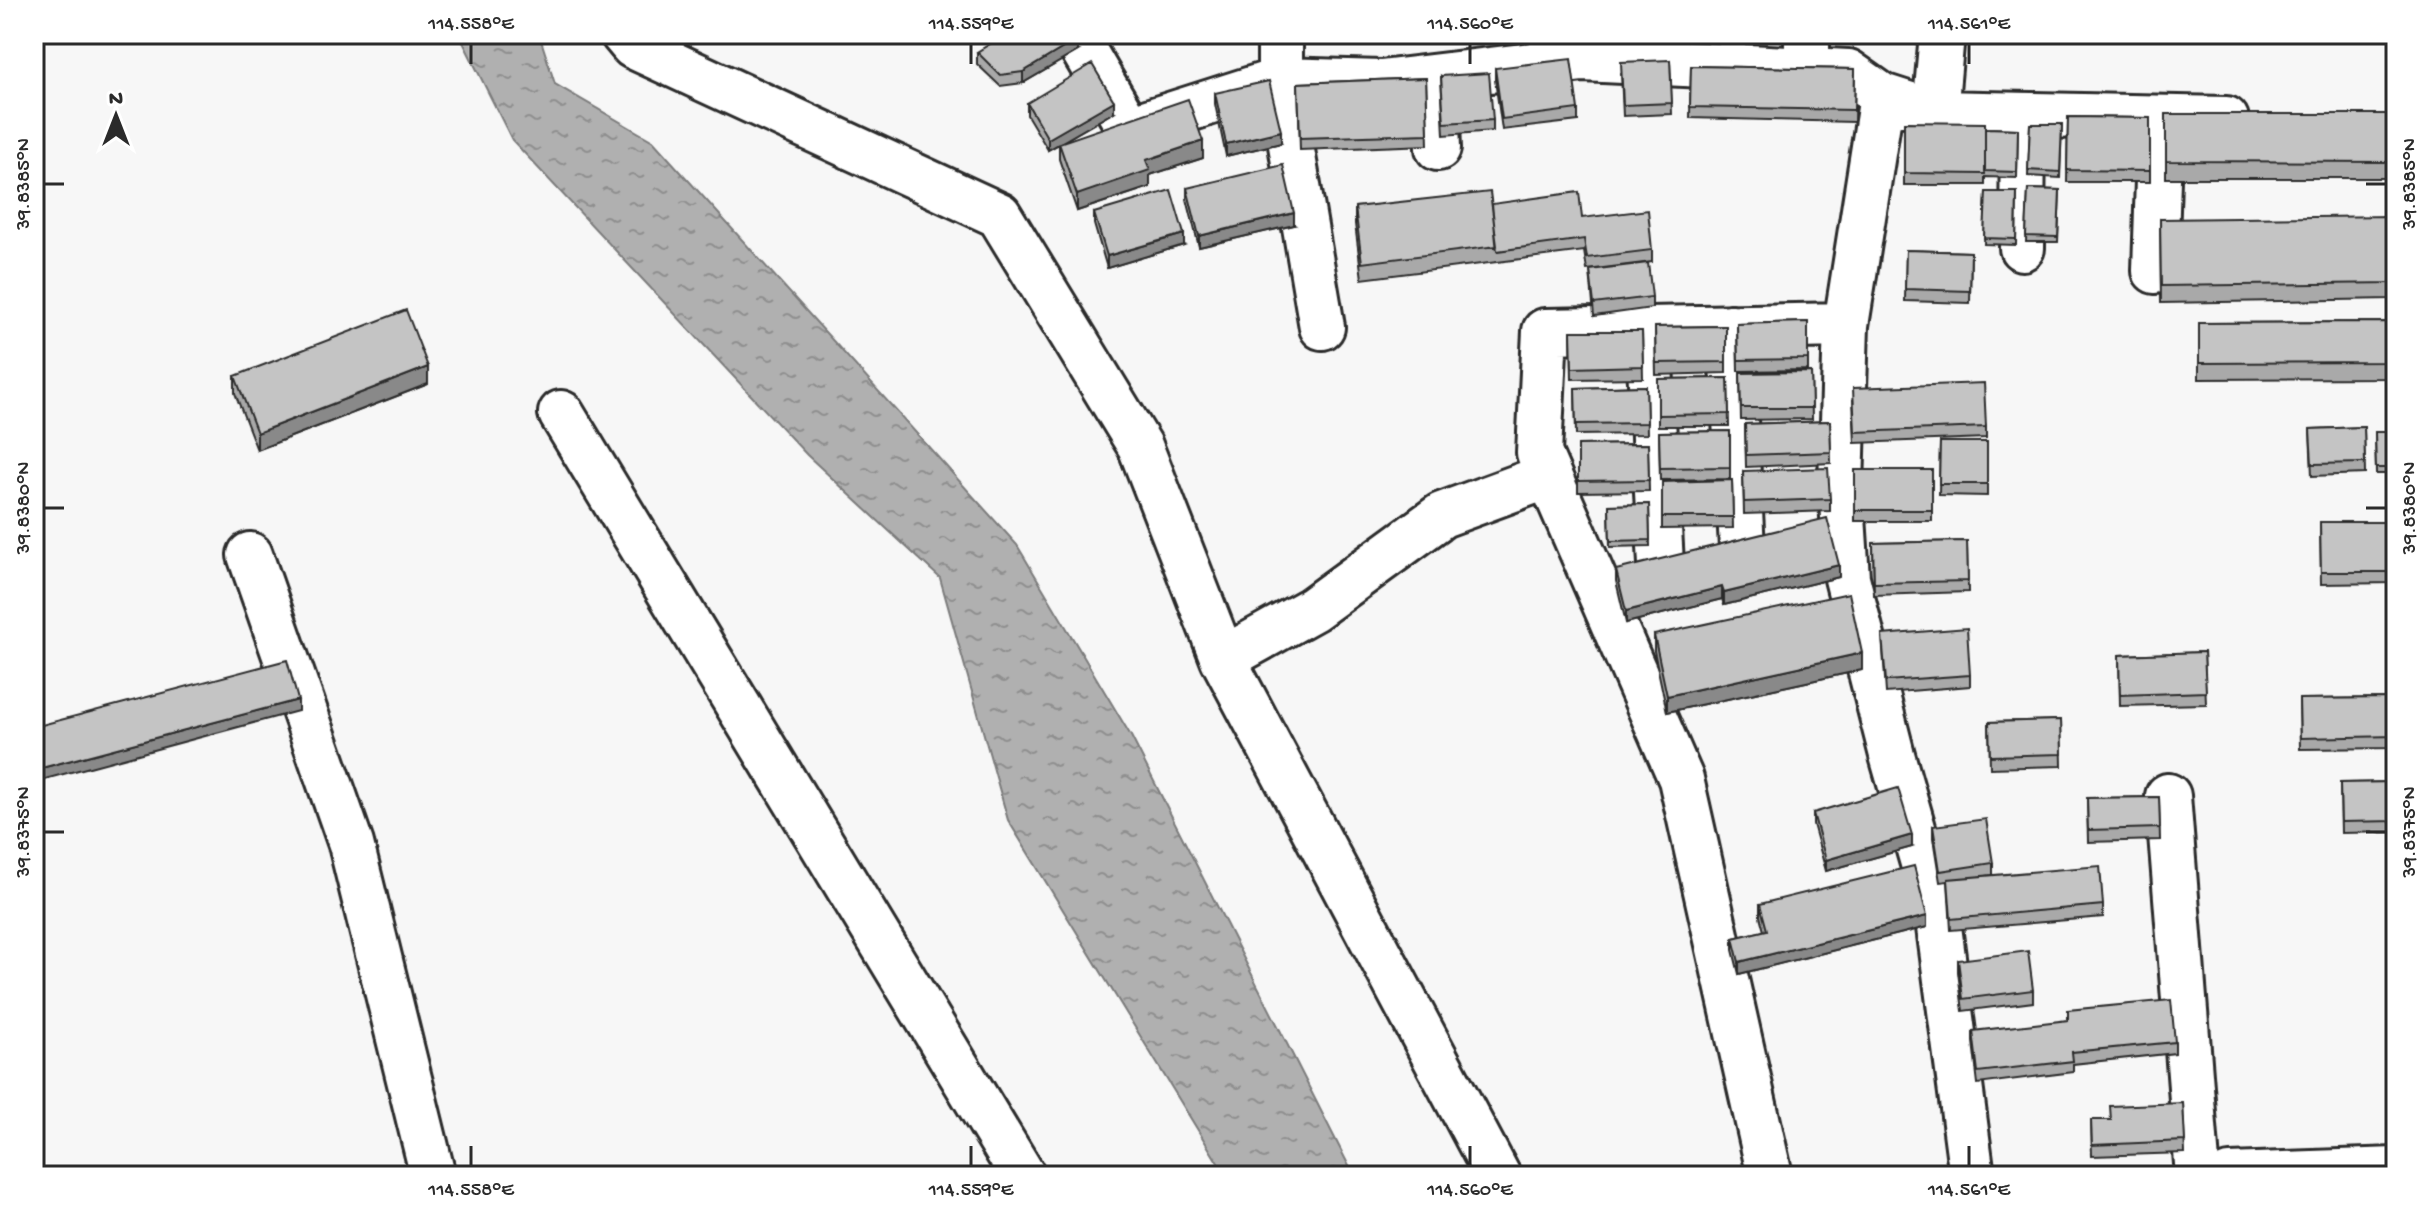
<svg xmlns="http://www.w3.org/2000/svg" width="2430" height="1210" viewBox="0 0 2430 1210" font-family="'Gochi Hand',sans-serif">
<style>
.water{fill:url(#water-ripples);stroke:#7b7b7b;stroke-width:2}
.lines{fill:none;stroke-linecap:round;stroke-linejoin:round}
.minor-casing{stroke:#2b2b2b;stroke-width:50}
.minor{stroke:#fff;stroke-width:44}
.wall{fill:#a9a9a9;stroke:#2b2b2b;stroke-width:2}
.shaded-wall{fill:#898989;stroke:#2b2b2b;stroke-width:2}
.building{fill:#c4c4c4;stroke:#2b2b2b;stroke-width:2}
.ticks{fill:none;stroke:#2b2b2b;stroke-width:3}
.neatline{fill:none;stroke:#2b2b2b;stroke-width:3}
.ticks-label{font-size:20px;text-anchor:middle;fill:#2b2b2b}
</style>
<defs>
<pattern id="water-ripples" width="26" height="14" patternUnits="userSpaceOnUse" patternTransform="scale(2)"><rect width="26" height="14" fill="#b0b0b0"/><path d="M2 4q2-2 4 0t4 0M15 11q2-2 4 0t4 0" fill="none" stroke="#8f8f8f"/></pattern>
</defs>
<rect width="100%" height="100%" fill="#f7f7f7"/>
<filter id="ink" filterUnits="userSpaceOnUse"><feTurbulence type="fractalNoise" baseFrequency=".0125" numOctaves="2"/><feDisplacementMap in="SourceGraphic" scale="16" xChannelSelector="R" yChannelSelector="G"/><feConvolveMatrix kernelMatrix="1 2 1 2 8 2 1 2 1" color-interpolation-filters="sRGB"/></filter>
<g filter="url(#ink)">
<path class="water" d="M459,34h80l16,50 98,57 364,404 114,191 223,440h-128l-218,-356 -68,-242 -133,-123 -295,-315z"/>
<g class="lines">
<g class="minor-casing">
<path id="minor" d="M623,34l10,12 366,169 141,231 83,213 275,517
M1074,34l55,94 151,-48 101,3 202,-24 265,13 34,24 53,17 291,6
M1280,34v46l42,247
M1807,70v-36
M1435,77l3,71
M1935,113l7,-79
M2022,248l1,-133
M2155,271l5,-153
M1846,325l-5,161 6,92 45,177 45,157 35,264
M1730,327l12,221
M1648,329l13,235
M561,413l462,763
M250,555l101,289 82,332
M1223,659l90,-50 129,-94 106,-39
M2168,796l30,380
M1770,1176l-89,-397 -142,-326 6,-122 301,-6 36,-229
M2230,1176l166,-6"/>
</g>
<use href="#minor" class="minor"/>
</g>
<path class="wall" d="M1291,34h58v6h-58z
M1078,51l-55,32 -23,3 -23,-22v-12z
M1670,60l2,54 -49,2 -2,-43z
M1691,66l164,3 -1,53 -164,-4z
M1495,68l83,41v12l-76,9 -7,-50z
M1441,76l52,44v11l-49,4z
M1426,78l2,67 -128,5 -2,-67z
M1215,93l66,50 -55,13 -11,-52z
M1027,103l87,9 -50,29 139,17 -53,17v12l-73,24 -18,-52v-15l-11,6 -21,-35z
M2166,114h228v64h-228z
M2068,117l82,1v64h-83z
M1904,122l81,6 33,1 -1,49 -32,-1v8h-81z
M2030,124h32l-2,54 -32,-2z
M1187,188l107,37 -95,22 -12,-48z
M2028,189l32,1 -2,52h-32z
M1986,192h31l-1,53 -32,-1z
M1492,204l90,14 70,32v12l-65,8 -3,-19 -222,28 -7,-55v-17z
M1094,213l90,32 -77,23 -13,-44z
M2160,219l233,64v16l-232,4z
M1906,250l65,2 -1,51 -65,-2z
M1590,270l62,27v11l-58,8z
M1808,322v48l-70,1 -1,-47z
M2396,322v56l-197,1v-56z
M1726,326v47l-70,2 -1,-48z
M1571,331h71l1,47 -71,1z
M1811,372l1,47 -71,1 -1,-47z
M235,376l193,8 -171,66 -22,-57z
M1728,378l1,48h-71v-47z
M1646,386l1,48 -71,1 -1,-47z
M1853,400l133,27v11l-131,5z
M1830,421l1,42 -85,4 -1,-43z
M2364,427l1,47 -53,2 -2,-47z
M1730,431v48l-70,1 -1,-48z
M2375,432h21v42h-20z
M1940,442h47v54l-48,-1z
M1648,444l1,47 -71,1v-47z
M1855,470h77v51h-77z
M1743,471l87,28v12l-86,3z
M1732,480l1,48 -71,1v-47z
M1649,504l1,42 -40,1 -1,-42z
M2320,522h76v61l-75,1z
M1967,541l1,51 -94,3 -1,-52z
M1616,570l223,7 -115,28 -2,-6 -96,24 -10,-42z
M1654,635l208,35 -195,42 -13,-61z
M1882,635l88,40v11l-84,7z
M2204,652l2,52 -86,2 -1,-51z
M2396,698v50l-96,1 -1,-50z
M2061,720l1,46 -72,2 -1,-46z
M2396,782v50l-55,1 -1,-50z
M2159,797l1,43 -72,2 -1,-44z
M1813,813l99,34 -86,24 -13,-47z
M1933,826l60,37v12l-15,2 125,28v12l-152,13 -3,-49 -8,1 -7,-44z
M1760,904l167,23 -188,47 -6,-24v-12l31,-7 -4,-15z
M1958,960l75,30v12l-70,9 -5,-39z
M1973,1031l202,11v11l-102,11v8l-95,12 -5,-42z
M2183,1103l2,50 -93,3 -1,-36h19z"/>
<path class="shaded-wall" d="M1078,39v12l-55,32v-11z
M1114,101v11l-66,38v-11z
M1281,131v12l-55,13v-12z
M1203,141v17l-53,17v12l-73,24v-16l69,-35z
M1294,213v12l-95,22v-11z
M1184,234v11l-77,23v-12z
M428,367v17l-171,66v-17z
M1839,565v12l-115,28v-12z
M1722,587v12l-96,24v-12z
M1862,653v17l-195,42v-16z
M298,700v11l-264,71v-12z
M1912,835v12l-86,24v-11z
M1927,916v11l-188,47v-12z"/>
<path class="building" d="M1006,34h69l3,5 -55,33 -23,3 -23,-23z
M1571,59l7,50 -76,10 -7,-51z
M1670,60l2,43 -49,2 -2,-43z
M1092,64l22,37 -66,38 -21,-36z
M1691,66l164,3 -1,41 -164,-3z
M1489,73l4,47 -49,3 -3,-47z
M1426,78l2,56 -128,4 -2,-55z
M1269,81l12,50 -55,13 -11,-51z
M1188,99l15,42 -57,19 4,10 -73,25 -18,-52z
M2166,114h228v48l-228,-1z
M2068,117l82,1v53l-83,-1z
M1904,122l81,1v51l-81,-1z
M2030,124h32l-2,48 -32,-2z
M1985,128l33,1 -1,43 -32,-1z
M1283,165l11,48 -95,23 -12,-48z
M2028,189l32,1 -2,47 -32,-1z
M1171,190l13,44 -77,22 -13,-43z
M1490,192l7,54 -135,17 -7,-56z
M1579,192l3,26 66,-8 4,40 -65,8 -3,-19 -87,12 -5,-47z
M1986,192h31l-1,47 -32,-1z
M2392,216l1,67 -232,3 -1,-67z
M1906,250l65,2 -1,39 -65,-2z
M1648,263l4,34 -58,7 -4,-34z
M406,310l22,57 -171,66 -22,-57z
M1808,322v37l-70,1 -1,-36z
M2396,322v40l-197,1v-40z
M1726,326v36l-70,1 -1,-36z
M1571,331h71l1,35 -71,2z
M1811,372l1,36h-71l-1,-35z
M1728,378l1,36 -71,1v-36z
M1984,383l2,44 -131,5 -2,-44z
M1646,386l1,37 -71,1 -1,-36z
M1830,421l1,31 -85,3 -1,-31z
M2364,427l1,36 -53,1 -2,-35z
M1730,431v36l-70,1 -1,-36z
M2375,432h21v36h-20z
M1940,442h47v42h-48z
M1648,444l1,36 -71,1v-36z
M1828,468l2,31 -86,3 -1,-31z
M1855,470h77v40h-77z
M1732,480l1,37h-71v-35z
M1649,504l1,36 -40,1 -1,-36z
M1827,518l12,47 -115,28 -2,-6 -96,24 -10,-41z
M2320,522h76v50h-75z
M1967,541l1,40 -94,2 -1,-40z
M1849,593l13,60 -195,43 -13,-61z
M1967,628l3,47 -84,6 -4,-46z
M2204,652l2,40 -86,3 -1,-40z
M287,660l11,40 -264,70v-43z
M2396,698v38l-96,2 -1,-39z
M2061,720l1,34 -72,2 -1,-34z
M2396,782v39l-55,1 -1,-39z
M1898,788l14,47 -86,25 -13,-47z
M2159,797l1,31 -72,2 -1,-32z
M1986,819l7,44 -53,8 -7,-45z
M1914,866l13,50 -188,46 -6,-24 34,-8 -7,-26z
M2100,866l3,39 -152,14 -3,-40z
M2028,951l5,39 -70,9 -5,-39z
M2171,1000l4,42 -103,10 1,9 -95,11 -5,-41 95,-11v-10z
M2183,1103l2,38 -93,4 -1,-25h20l-1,-14z"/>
</g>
<path class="ticks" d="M471,44v20M971,44v20M1470,44v20M1969,44v20M44,184h20M2366,184h20M44,508h20M2366,508h20M44,832h20M2366,832h20M471,1146v20M971,1146v20M1470,1146v20M1969,1146v20"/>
<rect width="2430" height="1210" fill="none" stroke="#fff" stroke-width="88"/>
<g transform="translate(116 116)" stroke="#ffffff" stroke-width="6" paint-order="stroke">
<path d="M0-6L14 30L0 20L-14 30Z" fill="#2b2b2b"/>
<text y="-12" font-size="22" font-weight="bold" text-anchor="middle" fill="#2b2b2b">N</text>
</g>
<rect x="44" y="44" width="2342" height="1122" class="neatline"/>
<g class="ticks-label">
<text x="471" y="29">114.558°E</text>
<text x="971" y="29">114.559°E</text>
<text x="1470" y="29">114.560°E</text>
<text x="1969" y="29">114.561°E</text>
<text transform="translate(22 184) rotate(-90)" y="7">39.8385°N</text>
<text transform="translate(2408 184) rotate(-90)" y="7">39.8385°N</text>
<text transform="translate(22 508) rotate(-90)" y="7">39.8380°N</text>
<text transform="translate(2408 508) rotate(-90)" y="7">39.8380°N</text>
<text transform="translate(22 832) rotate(-90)" y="7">39.8375°N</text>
<text transform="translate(2408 832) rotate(-90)" y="7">39.8375°N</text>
<text x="471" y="1195">114.558°E</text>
<text x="971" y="1195">114.559°E</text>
<text x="1470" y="1195">114.560°E</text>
<text x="1969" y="1195">114.561°E</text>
</g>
</svg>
